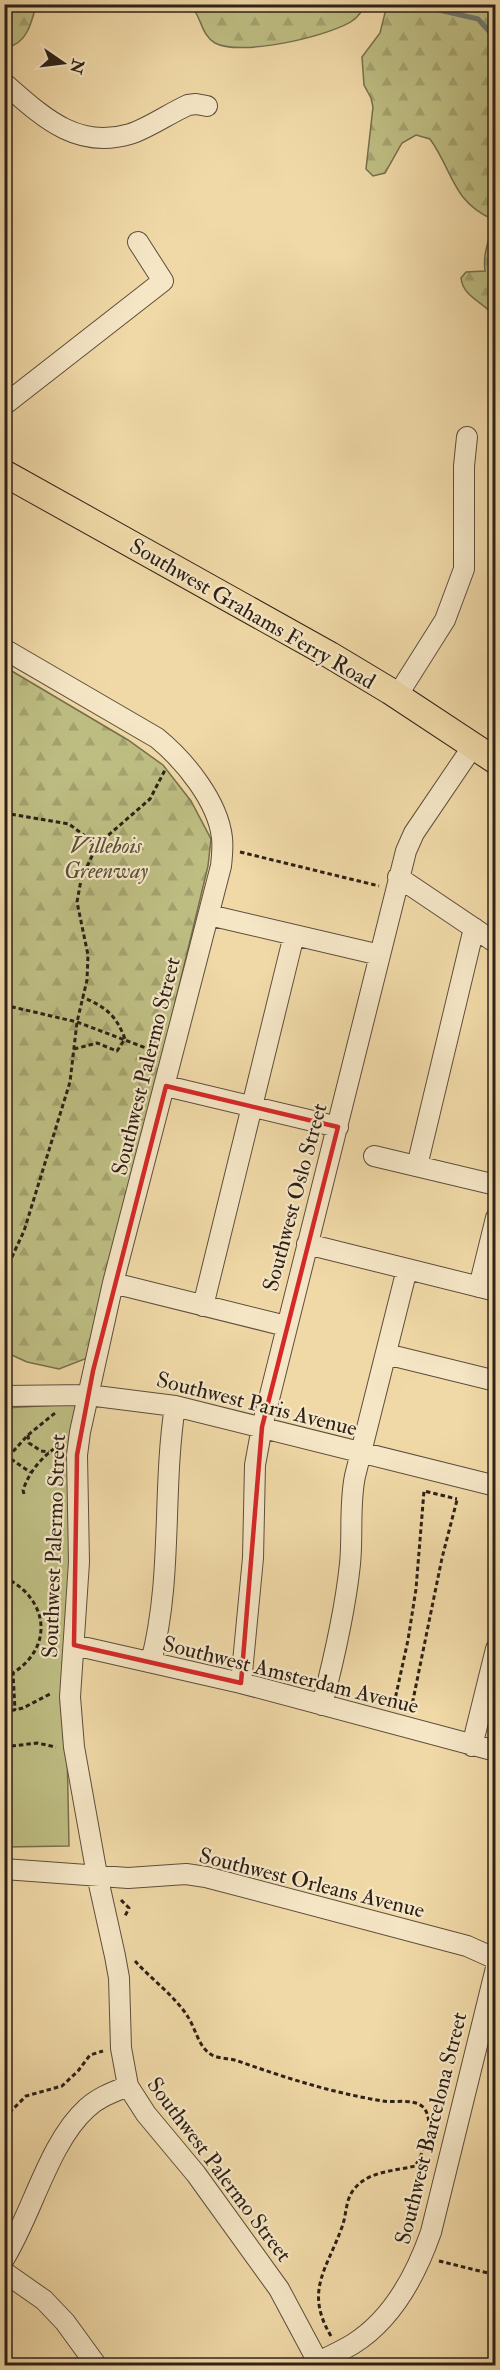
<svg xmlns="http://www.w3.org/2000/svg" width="500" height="2370" viewBox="0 0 500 2370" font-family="'IM FELL Double Pica',serif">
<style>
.green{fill:#bebe83;stroke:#766f4e;stroke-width:1.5}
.forest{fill:url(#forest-firs);stroke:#766f4e;stroke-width:1.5}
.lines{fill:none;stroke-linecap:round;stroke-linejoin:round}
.stream{stroke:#6f7c72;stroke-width:5}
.minor-casing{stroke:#5e4e3c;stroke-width:22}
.major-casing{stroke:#2d2018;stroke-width:28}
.path{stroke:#2d2018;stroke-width:3;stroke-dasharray:4.5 3;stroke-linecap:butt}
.minor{stroke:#f5e6c6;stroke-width:20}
.major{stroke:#f0d9a7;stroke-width:26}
.marked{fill:none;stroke:#d62828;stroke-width:4.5;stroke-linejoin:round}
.labels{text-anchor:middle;stroke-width:4.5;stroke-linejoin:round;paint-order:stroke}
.street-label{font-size:22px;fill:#2d2018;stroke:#f5e6c6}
.park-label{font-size:22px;font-style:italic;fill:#584f38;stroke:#f5e6c6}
</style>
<defs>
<pattern id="forest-firs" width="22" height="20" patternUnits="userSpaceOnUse" patternTransform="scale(1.5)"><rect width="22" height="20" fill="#bebe83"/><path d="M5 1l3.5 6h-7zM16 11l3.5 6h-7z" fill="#a4a370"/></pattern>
</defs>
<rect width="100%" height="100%" fill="#f0d9a7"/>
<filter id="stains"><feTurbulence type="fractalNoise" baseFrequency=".00333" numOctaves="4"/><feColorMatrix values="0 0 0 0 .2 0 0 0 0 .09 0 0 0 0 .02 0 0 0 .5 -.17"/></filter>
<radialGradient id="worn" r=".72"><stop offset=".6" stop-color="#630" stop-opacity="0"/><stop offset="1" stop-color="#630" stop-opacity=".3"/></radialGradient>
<path class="green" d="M76,1404l-10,292 3,150 -64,1 -1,-439z"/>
<path class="forest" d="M4,5h32c-4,17 -10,41 -31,42z
M190,5h177c-4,4 -8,10 -12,14 -22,17 -115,38 -140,24 -15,-9 -13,-27 -25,-38z
M387,5h108v312c-10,-15 -32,-19 -34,-39l5,-6 19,-1c-3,-21 7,-33 7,-52 -40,-18 -39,-48 -62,-80l-14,-4 -14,8 -17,30 -12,3 -7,-7 7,-62 -2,-9 -7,-13 -2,-28 18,-24z
M5,667l123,73 35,25 28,36 20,38 -3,27 -118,491 -31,12 -32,-7 -22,-10z"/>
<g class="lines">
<path class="stream" d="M413,4l65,15 18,20"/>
<g class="minor-casing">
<path id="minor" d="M4,83c38,33 72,67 126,51 17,-5 40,-21 58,-29l8,-1 11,2
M4,405l159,-124 -25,-39
M4,649l153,89c27,22 61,63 65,100 1,9 0,19 -1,28l-108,417 -33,149 -3,23 2,107 -9,135 4,50 23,128 18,81 4,22 2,70 7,38 18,28 50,60 83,115 39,73
M397,696l48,-76 19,-51v-103l3,-29
M398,877l98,66
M209,915l171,40
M166,1086l172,41
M374,1156l122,29
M417,1166l57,-238
M307,1244l189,47
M113,1283l173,43
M479,1287l17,-69
M203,1306l91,-371
M386,1354l110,27
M4,1396l84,-1 87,11 321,80
M74,1645l167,38 255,68
M151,1662c22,-84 11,-171 24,-256
M241,1683l12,-125 2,-93 7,-38 144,-576 8,-18 59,-87
M322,1705c12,-46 23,-93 28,-141 3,-29 -1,-59 5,-88l52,-207
M472,1746l24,-97
M4,1869l124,9 58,-4 20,3 261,69 29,13
M4,2259c28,-45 45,-117 83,-151 12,-11 26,-16 41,-22
M4,2272l40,28 21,22 32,44
M312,2366c13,-8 28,-14 41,-22 40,-25 63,-69 78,-112l65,-264"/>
</g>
<g class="major-casing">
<path id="major" d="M4,473l326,182 60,36 106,70"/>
</g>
<path class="path" d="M4,813l65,11 28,21 -16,35 -4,22 11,53 -1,25 -10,42 -7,60 -46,149 -20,43
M97,845l53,-46 15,-29
M240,852l139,34
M4,1005l73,17 77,29
M74,1049l23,-6 20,8 8,-12c-9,-24 -19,-32 -43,-42
M4,1344l4,7 -2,26
M28,1435l1,8 12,8 8,1
M4,1457h4l22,15
M8,1457l20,-22 27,-22
M4,1487v45
M24,1494l-1,-4c7,-20 19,-33 36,-45
M4,1577c44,21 51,69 9,96l2,37
M394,1704l14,-64 8,-51 8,-98 33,8
M411,1710l31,-152 15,-58
M4,1712l19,-4 29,-15
M4,1747l33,-4 19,4
M121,1900l8,8 -4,8
M135,1961c16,18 40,35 53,56 8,12 10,30 24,38 7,4 18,3 26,6 48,17 95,32 145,40 12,2 30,-3 40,6 13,13 1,46 -8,59 -20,5 -46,5 -60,22 -10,11 -8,26 -13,39 -15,42 -38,64 -11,109
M4,2118l22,-22 36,-10 16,-15 12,-16 13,-4
M439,2261l57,14"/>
<use href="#minor" class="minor"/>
<use href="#major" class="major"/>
</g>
<path class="marked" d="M166,1086l172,41 -76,300 -21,256 -167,-38 3,-190 16,-84z"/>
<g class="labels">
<g class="street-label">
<text transform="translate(253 613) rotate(30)" y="8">Southwest Grahams Ferry Road</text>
<text transform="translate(145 1066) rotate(-76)" y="8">Southwest Palermo Street</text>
<text transform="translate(294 1197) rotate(-75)" y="8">Southwest Oslo Street</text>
<text transform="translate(257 1403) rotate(14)" y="8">Southwest Paris Avenue</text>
<text transform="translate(53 1546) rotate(-88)" y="8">Southwest Palermo Street</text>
<text transform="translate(291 1674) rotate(14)" y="8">Southwest Amsterdam Avenue</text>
<text transform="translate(312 1882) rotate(14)" y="8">Southwest Orleans Avenue</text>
<text transform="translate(430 2128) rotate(-76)" y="8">Southwest Barcelona Street</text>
<text transform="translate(220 2169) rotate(53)" y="8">Southwest Palermo Street</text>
</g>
<g class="park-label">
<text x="106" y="853">Villebois<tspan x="106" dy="25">Greenway</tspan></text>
</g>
</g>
<rect width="500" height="2370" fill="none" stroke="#f0d9a7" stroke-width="24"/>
<rect x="6" y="6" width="488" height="2358" fill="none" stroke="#2d2018" stroke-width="3"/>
<rect x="12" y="12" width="476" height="2346" fill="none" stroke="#2d2018" stroke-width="1.5"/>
<g transform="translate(63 63) rotate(104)" stroke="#f5e6c6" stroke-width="4.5" paint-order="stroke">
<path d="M0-4.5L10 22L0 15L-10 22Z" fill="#2d2018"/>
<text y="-9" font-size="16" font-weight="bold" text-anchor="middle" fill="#2d2018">N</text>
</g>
<rect width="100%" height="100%" filter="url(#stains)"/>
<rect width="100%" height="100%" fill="url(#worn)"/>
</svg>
